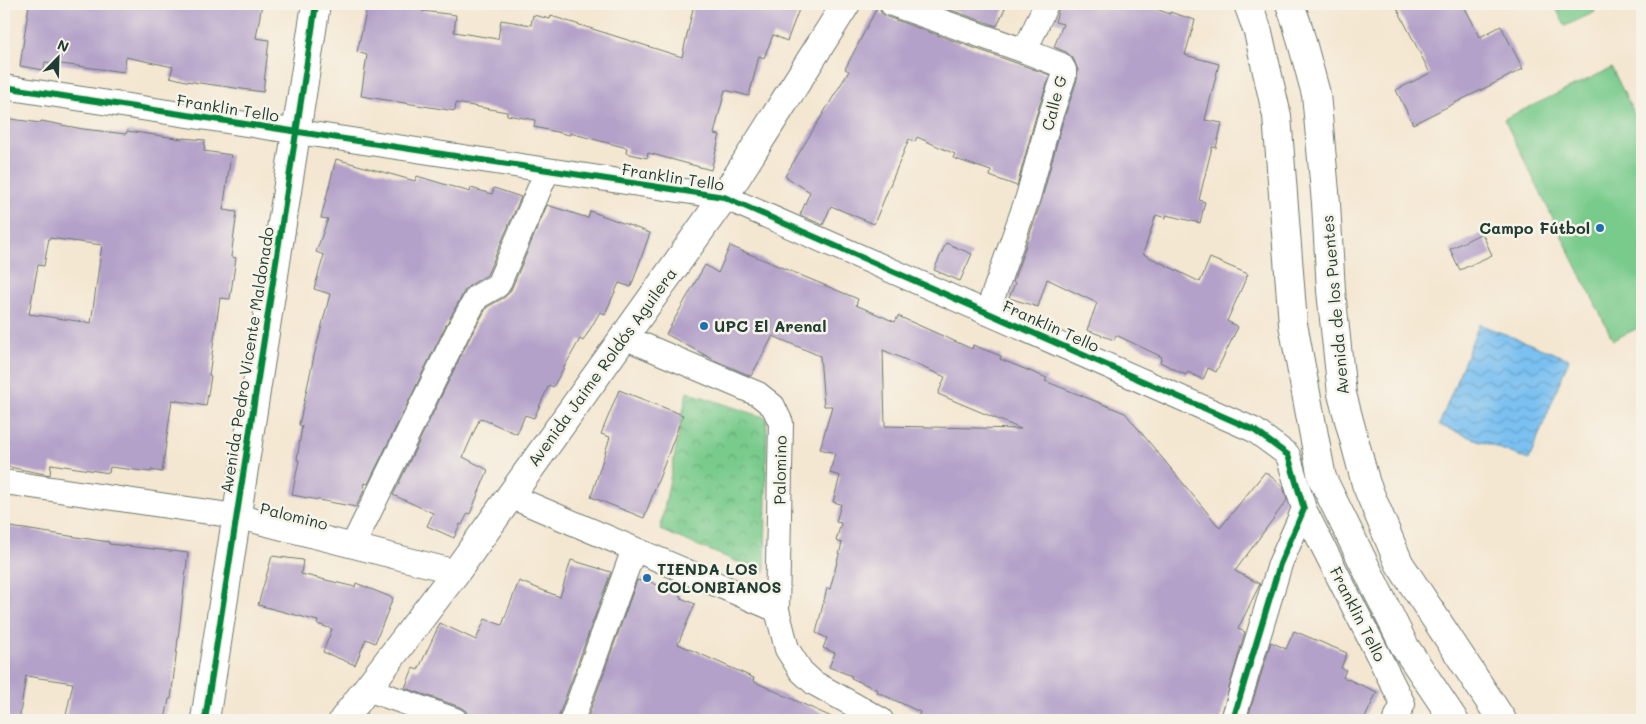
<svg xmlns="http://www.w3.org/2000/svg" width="1646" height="724" viewBox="0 0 1646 724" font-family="Mali,sans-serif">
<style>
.grass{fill:#79cb8c;stroke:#4c8460}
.park{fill:url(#park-crowns);stroke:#4c8460}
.water{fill:url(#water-waves);stroke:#4c7e92}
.building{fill:#b4a1c9;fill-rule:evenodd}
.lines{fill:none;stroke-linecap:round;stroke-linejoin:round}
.street-casing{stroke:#6a786b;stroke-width:26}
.secondary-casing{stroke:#6a786b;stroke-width:30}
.primary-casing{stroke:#6a786b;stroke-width:30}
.street{stroke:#fff;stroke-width:24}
.secondary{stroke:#fff;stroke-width:28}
.primary{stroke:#fff;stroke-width:28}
.cycleway-casing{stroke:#f7f3e8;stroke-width:9}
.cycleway{stroke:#00873e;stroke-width:6}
.poi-dot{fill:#1f6fb2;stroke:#f7f3e8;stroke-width:2}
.labels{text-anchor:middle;stroke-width:5;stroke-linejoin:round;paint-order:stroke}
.street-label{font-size:16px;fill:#1f3d34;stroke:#f7f3e8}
.poi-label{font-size:16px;font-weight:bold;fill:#1f3d34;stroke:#f7f3e8;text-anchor:start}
</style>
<defs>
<pattern id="park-crowns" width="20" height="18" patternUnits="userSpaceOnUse" patternTransform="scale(1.25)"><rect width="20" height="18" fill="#79cb8c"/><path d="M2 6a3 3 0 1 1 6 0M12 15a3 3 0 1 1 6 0" fill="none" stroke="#63a673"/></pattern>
<pattern id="water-waves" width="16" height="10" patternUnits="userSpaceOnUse" patternTransform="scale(1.25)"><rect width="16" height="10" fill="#7ac0f1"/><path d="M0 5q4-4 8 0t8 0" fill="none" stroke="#639dc4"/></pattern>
</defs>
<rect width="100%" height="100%" fill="#f7f3e8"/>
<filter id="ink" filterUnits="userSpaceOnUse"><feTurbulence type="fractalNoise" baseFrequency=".02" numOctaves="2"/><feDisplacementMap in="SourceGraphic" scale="10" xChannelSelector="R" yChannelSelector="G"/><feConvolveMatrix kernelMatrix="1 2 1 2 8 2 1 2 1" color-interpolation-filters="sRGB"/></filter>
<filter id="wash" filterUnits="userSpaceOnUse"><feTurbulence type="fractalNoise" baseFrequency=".0096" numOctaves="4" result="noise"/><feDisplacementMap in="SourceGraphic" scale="20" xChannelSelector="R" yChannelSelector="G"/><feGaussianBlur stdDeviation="1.12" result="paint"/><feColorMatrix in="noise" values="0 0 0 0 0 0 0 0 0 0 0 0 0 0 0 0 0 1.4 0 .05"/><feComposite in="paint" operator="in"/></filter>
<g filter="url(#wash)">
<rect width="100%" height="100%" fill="#f4e7d2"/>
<path class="grass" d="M1554,4h37l4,8 -30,14z
M1612,68l30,62v196l-29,14 -109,-221z"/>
<path class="park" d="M687,392l80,26 -2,155 -105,-43z"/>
<path class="water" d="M1479,324l90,35 -40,101 -90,-35z"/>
<g id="blocks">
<path class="building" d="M29,4h233l-6,34 13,2 -6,52 -77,-11 -16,-4 3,-10 -47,-10 -2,15 -79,-10 -1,8 -24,-4z
M368,4h56l-2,7 34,4 -2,17 44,7 3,-19 30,5 2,-10 17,4 1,-3 131,41 12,-53h107l-14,37 -14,-6 -9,23 -5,-2 -10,40 -24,-6 -11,44 6,1 -9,35 -63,-17 -1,5 -21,-5 1,-5 -57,-15v2l-36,-8 1,-7 -28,-5v-3l-51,-9 -1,8 -94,-15 6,-41 -10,-3z
M879,4l2,9 6,4 163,58 -14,41 -19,70 -27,-10 1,-5 -38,-13 2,-4 -38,-17 -2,5 -6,-3 -35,85 -43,-18 -8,19 -23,-10 10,-23 -25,-16 64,-105 -4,-2z
M933,4h74l-10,22z
M1060,4h82l28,10v-2l25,8 -10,35 34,9 -14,56 17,3 -6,25 -4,-1 -13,53 6,2 -5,21 -34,-8v3l-10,-3 -13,39 57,28 10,-24 38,16 -21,47 11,6 -22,45 -8,-4 -5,12 -15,-8 -2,3 -26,-13 2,-5 -46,-22 -2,5 -27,-10 10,-27 -50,-24 -9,28 -29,-9 6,-15 -2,-1 28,-80 21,-78 15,-44 1,-10 -5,-12 -7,-6 -12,-5 9,-23 -8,-2z
M1395,4h68l17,33 21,-11 22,43 -110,55 -17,-34 34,-17z
M4,118l36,5 1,-2 42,8 43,5 1,-3 56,8v-1l22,2 -1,11 27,4 -8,55 14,2 -6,45 5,1 -6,41 -10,-1 -11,77 2,1 -5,30 -34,-6 -10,72 -11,-2v2l-41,-5 -1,6 -58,-9 -1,11 -46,-9zM49,238l53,7 -11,78 -62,-9 9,-49 6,1z
M336,159l79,22 2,-5 53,16 1,-4 21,6 2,-6 27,9 -34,78 -17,10 -5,5 -19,35 -78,159 -3,-1 -2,10 -7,14 -64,-12 7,-35h-2l5,-34 -3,-1 15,-69 16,-62 -16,-5 10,-34 -8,-3 12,-33 -7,-1z
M547,205l41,13 2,-7 60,22 -19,54 -12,-4 -14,31 -5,-2 -17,29 -3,-2 -27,48 -4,-2 -15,33 -9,-3 -8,19 -37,-16 -17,39 25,13 -18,44 -2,-1 -6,12 -2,-1 -6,14 -27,-12 6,-13 -40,-18 77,-158 17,-30 18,-10 6,-7z
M1482,233l10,22 -32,15 -10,-21z
M946,243l26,11 -12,27 -26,-11z
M730,246l128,53 -2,6 39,17 3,-6 74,33 1,-4 28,11 -1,3 47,19 -2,3 80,32 95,115 45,-56 18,14 4,14 -52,71 25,13 -22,45 7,3 -25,88h-303l3,-8 -43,-20 1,-2 -27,-12 1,-2 -23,-9 6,-14 -12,-5 4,-10 -11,-5 11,-45 3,1 12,-46 -6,-2 5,-18 -5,-1 5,-18 -8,-2 7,-26 -10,-3 5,-20 -15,-4 12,-43h-8l-4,-50 -47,-20 -22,40 -37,-16 -48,-26 39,-69 13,8zM883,350l62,27 -7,17 83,35 -136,-3z
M619,390l64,25 -39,103 -53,-21 19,-60 -9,-3z
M4,526l105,16v2l79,9 -17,146h-2l-4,21h-100l8,-37 -47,-7 -7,44h-15z
M272,556l31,4 -2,14 54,13 1,-4 37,15 -18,45 -9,-4 -11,26 -32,-13 9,-23 -15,-5 1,-3 -60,-16z
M571,560l40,12 -52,143v5h-91l-2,-9 -6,-4 -55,-19 8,-20 5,2 22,-47 36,17 9,-21 17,6 17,-44 41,16z
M642,578l39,18v2l14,6 -17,40 76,34 -1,3 85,39h-251l50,-140 3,1z
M1294,631l53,22 -6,15 5,2 -3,7 34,15 -13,28h-117l24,-78 15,7z"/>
</g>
</g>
<g filter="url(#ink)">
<use href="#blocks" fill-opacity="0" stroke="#6a786b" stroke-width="1"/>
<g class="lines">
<g class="street-casing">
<path id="street" d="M892,4l133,47 36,14 3,5v6l-15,44 -21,77 -41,116
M1025,51l21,-47
M4,87l720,110 530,233 34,25 16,54 -24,55 -47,156
M624,337l134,57 15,12 8,17 -4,187 10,39 14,22 13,12 67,37
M4,482l232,34 220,56
M510,496l267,114
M1304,509l99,195 -8,16
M353,545l105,-214 19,-34 21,-12 49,-114
M367,689l88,31
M572,720l62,-171"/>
</g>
<g class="secondary-casing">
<path id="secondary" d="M205,720l111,-716
M343,720l113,-148 268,-375 122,-193"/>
</g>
<g class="primary-casing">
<path id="primary" d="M1248,4l10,28 19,84 16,208 29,154 83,169 49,73
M1290,4l7,20 19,70 10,109 5,88 11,103 24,90 33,79 103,157"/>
</g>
<use href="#street" class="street"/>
<use href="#secondary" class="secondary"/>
<use href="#primary" class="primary"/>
<g class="cycleway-casing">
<path id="cycleway" d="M4,87l720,110 530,233 34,25 16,54 -24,55 -47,156
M205,720l111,-716"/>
</g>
<use href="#cycleway" class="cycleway"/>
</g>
</g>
<g class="poi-dot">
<circle cx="1600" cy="228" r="5"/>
<circle cx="704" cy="326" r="5"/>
<circle cx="647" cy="578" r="5"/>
</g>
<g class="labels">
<g class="street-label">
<text transform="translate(1054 103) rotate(-75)" y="6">Calle G</text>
<text transform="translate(228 108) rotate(9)" y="6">Franklin Tello</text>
<text transform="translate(673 177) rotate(9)" y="6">Franklin Tello</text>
<text transform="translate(1335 305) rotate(-95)" y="6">Avenida de los Puentes</text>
<text transform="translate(1051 326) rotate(24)" y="6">Franklin Tello</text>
<text transform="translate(247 360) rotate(-81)" y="6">Avenida Pedro Vicente Maldonado</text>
<text transform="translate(602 367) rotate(-54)" y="6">Avenida Jaime Roldós Aguilera</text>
<text transform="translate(780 470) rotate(-89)" y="6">Palomino</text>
<text transform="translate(294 516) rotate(14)" y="6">Palomino</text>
<text transform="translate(1358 614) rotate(63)" y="6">Franklin Tello</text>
</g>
<g class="poi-label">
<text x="1590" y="234" text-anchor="end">Campo Fútbol</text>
<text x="714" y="332">UPC El Arenal</text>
<text x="657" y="575">TIENDA LOS<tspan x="657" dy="18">COLONBIANOS</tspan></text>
</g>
</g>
<rect width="1646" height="724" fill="none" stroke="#f7f3e8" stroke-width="20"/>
<g transform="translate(58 58) rotate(23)" stroke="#f7f3e8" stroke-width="4" paint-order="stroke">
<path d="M0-4L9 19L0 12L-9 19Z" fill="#1f3d34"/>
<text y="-8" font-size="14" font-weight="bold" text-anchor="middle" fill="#1f3d34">N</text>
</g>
</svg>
